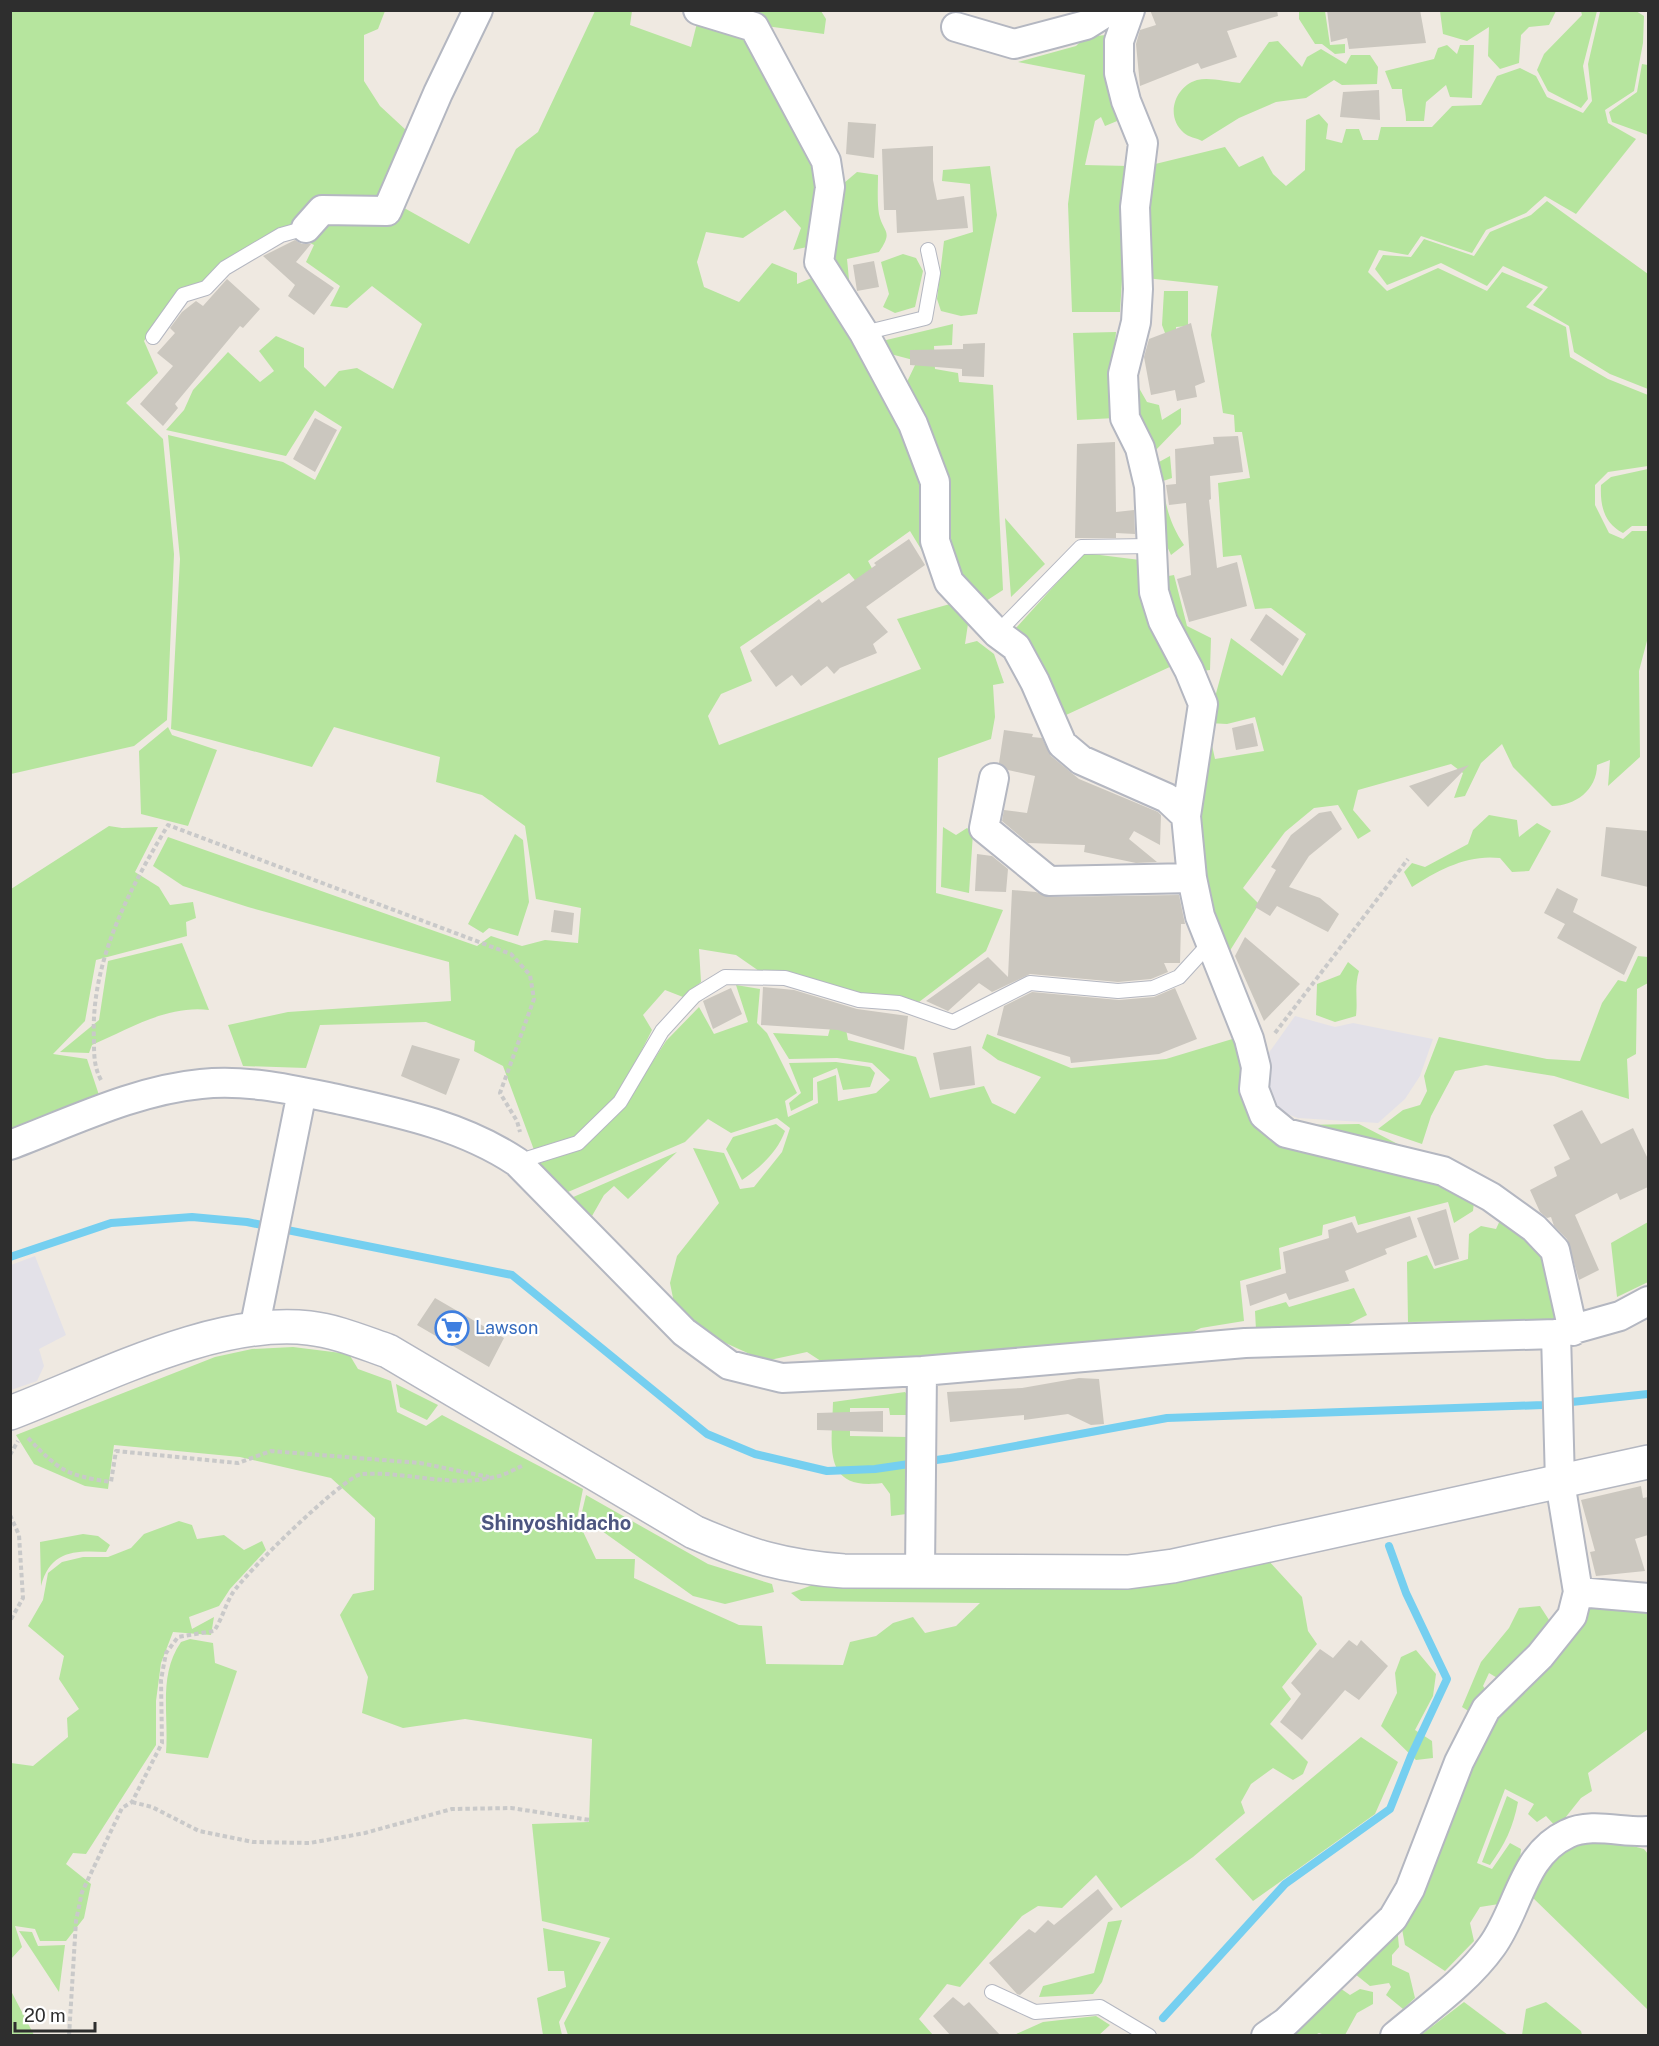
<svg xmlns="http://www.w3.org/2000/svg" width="1659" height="2046" viewBox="0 0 1659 2046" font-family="'Public Sans',sans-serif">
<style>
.industrial{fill:#e3e1e8}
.green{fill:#b6e59e}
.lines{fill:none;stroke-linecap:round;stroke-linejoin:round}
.stream{stroke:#75cff0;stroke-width:8}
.building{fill:#cbc7bf}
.lane-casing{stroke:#b4b7c1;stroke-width:16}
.street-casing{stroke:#b4b7c1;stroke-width:32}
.secondary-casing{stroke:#b4b7c1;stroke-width:36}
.path{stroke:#c9c9c9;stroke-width:4;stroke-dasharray:4.5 3;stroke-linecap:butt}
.lane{stroke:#fff;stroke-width:14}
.street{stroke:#fff;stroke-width:28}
.secondary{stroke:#fff;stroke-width:33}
.labels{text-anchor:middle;stroke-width:4.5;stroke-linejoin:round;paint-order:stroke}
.shop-label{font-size:18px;fill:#366cbe;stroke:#fff;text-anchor:start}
.neighbourhood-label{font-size:20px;font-weight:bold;fill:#4d5680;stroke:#fff}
</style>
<rect width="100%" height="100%" fill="#efe9e1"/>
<path class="industrial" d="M1295,1016l40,11 18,-4 80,16 -13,37 -15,23 -27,24 -80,-5 -29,-11 -6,-46z
M35,1256l31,79 -27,14 5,17 -7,15 -26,9v-125z"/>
<path class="green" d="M787,10l34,1 5,8 -2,15 -58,-8 1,-7 -31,-8z
M1606,10l30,1 8,5 -1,27 -9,48 -29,19 3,13 28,16 -60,75 -31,-18 -19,17 -40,17 -14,23 -51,-17 -13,19 -29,-5 -11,22 19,19 51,-23 49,23 15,-19 41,17 -17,18 40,20 4,30 38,22 40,16v71l-40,6 -13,13v20l14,28 14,6 9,-8h16v106l-9,34 1,86 -32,29 2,-26 -13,5c0,25 -22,41 -45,41l-39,-39 -11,-23 -21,19 -16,33 -11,2 9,-25 -12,-9 -93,26 -5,20 18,21 -13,8 -20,-34 -24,3 -29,24 -42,56 16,16 -33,53 -13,-34 -20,-110 17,-77 5,23 49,-8 -9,-34 -28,7 -19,-1 23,-85 51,38 24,-42 -35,-26 -16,1 -14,-54 -18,2 -5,-74 32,-5 -8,-46h-7l-1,-17 -11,-2 -12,-78 7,-49 -72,-8 1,-112 78,-19 14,20 24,-11 10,18 13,12 19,-16 1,-50 13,-6 9,10 -2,15 16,4 4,-14h13l4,11h15l3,-13h51l20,-21 29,-1 16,-29 23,-8 16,8 11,21 36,16 9,-12 -4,-37 12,-52z
M10,11h375l-7,18 -14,6v46l16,25 27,25 -24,71 -78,19 -100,62 -24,7 -37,51 14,32 -32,30 37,36 11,115 -7,166 -33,26 -123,28z
M595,11h37l-2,14 61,22 6,-24 51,13 73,128 -9,82 -19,4 8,-22 -16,-18 -42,28 -37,-6 -9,30 7,25 35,15 33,-39 25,10v11l17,-7 42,61 72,144 2,82 -20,-33 -42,30 15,28 -15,7 -19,-23 -109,74 12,34 -31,13 -13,22 11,29 202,-76 -24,-50 60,-17 12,15 -4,27 12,-3 17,13 10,29 -11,2 2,32 -4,22 -53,19 -2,135 67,17 -17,41 -67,51 -19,-6 -38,-1 -103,-24 -23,-16 -37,-6 2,33 -18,15 -18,-7 -22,25 9,15 -35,69 -43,38 -40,13 -31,-84 -29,-15 1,-10 -49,-19 -106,3 -14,43 -63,-2 -15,-41 60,-13 163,-11 -2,-39 -201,-55 -65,-21 -30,-20 15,-29 309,109 14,-10 31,10 23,-6 33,3 3,-35 -45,-9 -11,-73 -43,-31 -46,-13 4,-25 -106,-30 -22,40 -141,-38 9,-170 -12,-124 115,27 32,18 27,-53 -27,-17 -29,46 -120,-26 18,-20 9,-20 35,-38 32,30 14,-11 -15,-20 17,-15 28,12v19l21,20 14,-16 18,-3 36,21 29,-65 -50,-38 -25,22 -17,-2 10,-20 -34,-24 8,-17 -14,-7 25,-20 72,-14 72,40 47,-95 22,-17z
M1299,11h26l5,34 15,-1v9l-10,1 -13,-10h-7l-16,-25z
M1440,11v-1l116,1 -7,14 -20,2 -8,8 -2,28 -19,6 -12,-13 1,-29 -22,14 -24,-7z
M1581,11h16l-14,55 5,33 -7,9 -33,-17 -11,-21 7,-16 38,-39z
M1106,35l16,84 -17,7 -4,-9 -6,4 -10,44 44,1 -9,146h-48l-4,-108 17,-129 -67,-13 58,-16 9,-9z
M1278,41l24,26 5,-10 14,-8 25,15 5,-9h19l8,12 -1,17 -35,1 -8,-5 -28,18 -30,4 -37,16 -37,23c-5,-3 -14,-4 -18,-8 -19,-16 -10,-46 13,-53 13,-3 30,2 43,3l29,-41z
M1447,45l10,9 3,-9h14l-2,53 -22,-1 -4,-12 -20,17 -2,19h-18c0,-12 -4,-21 -4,-32h-10l-7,-18 49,-12 4,-11z
M1642,64l6,1v70l-36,-13 -3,-10 28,-20z
M990,166l7,49 -20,99 -16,2 -20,-5 -4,-12 7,-58 29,-9 -3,-48 -28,-3 1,-11z
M857,172l21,3c0,12 -1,27 1,39 4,19 15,16 0,38l-32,7 3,31 -21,-33 3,-45 10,-6 2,-23z
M1547,201l101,73v115l-38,-15 -36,-22 -5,-26 -36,-21 15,-18 -45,-21 -16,20 -46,-23 -54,22 -12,-16 8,-14 28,2 13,-18 50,17 16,-24 41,-17z
M903,254l13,4 7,13 -8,36 -20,6 -12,-6 6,-13 -8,-32z
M1164,291h24v35l-12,1v13l-8,1 -6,-16z
M953,324l-1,21 -18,1 1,23 23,4 1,9 34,3 10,205 -17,11 -31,-29 -50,-186 12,-25 -34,-9 -5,-10z
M1116,332l-5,59 4,27 -38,2 -4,-87z
M1135,381l12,21 12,3 3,15 19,-12v16l-28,29 -14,-32z
M1170,456l2,22 -9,3c2,25 7,43 21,64l-13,10 -15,-33 3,-60z
M1648,469v57h-16l-9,7c-19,-10 -23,-27 -22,-48l10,-8z
M1005,518l40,46 -34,33z
M1084,553l56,7 34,105 -108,50 -35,-67 -16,-19z
M1174,575l13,51 24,12 -1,32 -9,1 -27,-46 -11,-48z
M168,727l4,8 45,15 -29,76 -47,-12 -2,-63z
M1489,815l28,5 2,17 18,-14 14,8 -22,40 -17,1 -12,-14c-32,-4 -62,12 -88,29l-8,-15 8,-9 13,4 43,-23 5,-14z
M109,826l13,2 36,-1 -23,45 24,15 11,18 23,-3 3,16 -10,4 1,14 -91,24 -11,61 -32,33 34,5 13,39 -89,36v-245z
M943,827l13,8 11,-7 6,5 -4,60 -28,-6z
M515,834l8,6 6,62 -11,34 -29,-8 -6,5 -15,-9z
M182,943l27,67c-42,-5 -80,19 -117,35l-3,8 -29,-1 39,-32 9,-59z
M1638,956l10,1v26l-11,6 -1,65 -9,5 2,40 -75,-23 -68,-11 -31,6 -24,45 -9,28 -44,-15 25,-19 17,-5 7,-14 -3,-15 15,-39 108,22 33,2 22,-58 16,-23 8,2z
M1348,962l11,9c-5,17 -1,27 -3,45l-21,6 -19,-7 1,-31 23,-9z
M736,985l24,4 -3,34 10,10 30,60 -12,8 3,16 30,-14 -1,-21 19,-7 2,26 38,-8 14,-13 -18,-17 -35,-5 -48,1 -16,-26 55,3 4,-15 13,3 3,16 68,17 14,41 54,-12 8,17 23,11 26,-37 -43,-17 -16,-12 5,-14 84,34 95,-9 73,-22 9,53 50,35 61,-1 62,32 53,46 -1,9 -19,12 -6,-21 -90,23 -3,-9 -32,9 -1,10 -43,13 2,21 -41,12 4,40 -43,7 -15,7 -359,30 -20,-13 -42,9 -46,-21 -44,-32 -5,-25 7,-27 42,-53 -26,-55 31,5 16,36 14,-2 28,-35 8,-24 -13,-10 -46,15 -23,-14 -23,23 -117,50 -23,-17 -5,-12 44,-17 42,-43 40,-62 33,-34 15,27 34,-12z
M836,1062l34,5 5,6 -5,14 -27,3 -6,-22 -24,10v22l-22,11 -2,-8 12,-10 -12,-30z
M776,1124l9,7c-7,20 -25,37 -43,49l-16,-31 7,-12z
M677,1152l-49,47 -14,-13 -10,9 -12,21 -21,-18z
M1502,1216l32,26 17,23 7,54 -150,3 -1,-60 20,-7 7,14 34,-10 1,-25 12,-8 15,3z
M1648,1222v60l-31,15 -6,-54z
M1354,1288l13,27 -26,13 -85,2 -1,-19 31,-9 3,5z
M293,1347l56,7 9,15 33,12 6,31 29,14 16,-11 141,74 -6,30 19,40h39l-1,19 105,47 23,1 4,38 77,1 7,-23 26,-6 17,-13 20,-6 12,16 31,-7 24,-23 -179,-2 -10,-8 27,-10 450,-23 34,37 6,34 9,13 -35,43 9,12 -21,25 38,38 -5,12 -10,6 -20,-12 -22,16 -10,18 4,11 -52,44 -72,51 -25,-33 -34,33 -24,-2 -16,10 -62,71 -13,-3 -28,35 14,16h-365l-4,-12 46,-85 -68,-17 -10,-97 57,-2 3,-83 -127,-20 -62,9 -41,-15 6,-36 -28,-62 13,-21 21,-4 1,-72 -44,-40 -91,-21 -126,-12 -6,44 -23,-3 -51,-22 -18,-29 199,-78 37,-8z
M396,1384l42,21 -11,15 -27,-13z
M905,1392l6,7 1,16h-22l-1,-7h-39v28l58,1 6,76 -23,3 -1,-22 -8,-11c-61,8 -50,-37 -49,-81z
M586,1495l122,69 64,20 2,8 -49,12 -32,-8 -112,-80z
M179,1521l13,4 5,14 27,-4 20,15 18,-9 4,9 -36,39 -11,17 -30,11 3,12 22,-12 -3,18 -38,-3 -12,31 -5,38v44l-70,109 -13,-1 -7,11 25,20 -7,34 -18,23h-26l-5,-12 -20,-3 7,21 -11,12v-196l22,3 35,-29 -1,-19 12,-9 -20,-30 5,-23 -36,-30 15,-26 5,-27 14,-11 21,-5h25l23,-9 13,-14z
M83,1534l15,2 12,9 -4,7c-32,-2 -56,-1 -65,34l-1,-44z
M1583,1601l65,7v121l-60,44 4,18 -11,7 -24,30 -11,-12 -9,6 -9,-8 6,-10 -29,-15 -28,74 15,6 18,-26 11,6 -1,10 -21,45 -19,3 -10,16 4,18 -29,30 -40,-26 -3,-16 89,-215z
M1540,1606l11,17 -47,59 -15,-9 -6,13 7,9 -15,20 -13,-8 19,-45 28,-34 10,-20z
M190,1639l23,4 2,20 22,8 -29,87 -42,-5c3,-39 -8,-78 15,-111z
M1416,1650l20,24 -3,22 -18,34 17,11 1,17 -17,2 -35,-34 16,-33 -2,-20 6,-16z
M1361,1737l37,25 -23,52 -122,87 -38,-42z
M1507,1796l11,6c-5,26 -13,42 -28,63l-8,-3z
M1610,1840l34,9 4,5v156l-118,-115 10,-27 38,-27z
M1122,1920l-20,62 -9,12 -54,3 4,-11 51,-13 14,-51z
M1397,1926l2,21 -7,8v10l17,8 6,25 -12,11 -17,-14 5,-8 -2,-4 -19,3 -15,-12z
M543,1928l58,14 -42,80 3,13h-19l-6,-37 29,-11 -2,-16h-16z
M19,1931l13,1 6,14 27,-1 -6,47z
M1337,1986l13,9 10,-6 13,3v12l-16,9 -12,22h-20l-6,-2 -4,2 -30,1z
M10,1991h1l23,44h-23z
M1464,2002l44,33h-87z
M1546,2002l35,29 1,4h-60l4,-26z
M1096,2016l14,9 -11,10h-85l29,-13z"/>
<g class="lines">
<path class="stream" d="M10,1257l101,-34 81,-6 55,5 265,53 195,159 48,20 72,17 48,-2 75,-11 217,-40 376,-13 105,-11
M1163,2018l122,-134 105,-75 21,-53 36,-77 -41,-86 -17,-47"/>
</g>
<path class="building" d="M1150,10h127l1,6 -51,15 10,26 -36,12 -3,-6 -58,23 -4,-42 4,-14 16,-5z
M1327,10h93l6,33 -77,6 -2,-11 -16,4z
M1379,90l1,30 -40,-3 3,-25z
M848,122l28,2 -2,34 -28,-4z
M933,146v34l4,20 27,-4 4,32 -71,5 -1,-23h-12l-2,-61z
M295,240l7,4h9l-15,18 38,26 -20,27 -26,-19 7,-11 -32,-29z
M874,261l5,26 -22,4 -4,-26z
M227,279l33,30 -17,19 -3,-2 -65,78 3,4 -15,18 -23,-22 33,-38 -16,-13 18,-20 -5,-5 12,-16 14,-11 7,5z
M1191,323l14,59 -10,4 2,11 -20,4 -2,-11 -24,5 -7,-38 5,-18z
M985,343l-1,34 -22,-1v-7l-52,-4v-15l53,-1v-5z
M315,418l22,12 -22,42 -22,-13z
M1238,436l5,36 -33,4 1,23 -2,1 8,68 20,-6 10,44 -58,16 -12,-43 14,-4 -5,-72 -17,2 -3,-20 10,-1 -1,-35 39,-5 -1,-7z
M1115,442l1,70 18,-2 1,24 -19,-1v5h-41l2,-94z
M909,539l16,26 -59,42 22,25 -15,12 4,9 -37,15 -6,6 -7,-8 -26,20 -9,-11 -16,12 -26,-36 69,-52 3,4 54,-38 -2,-2z
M1266,614l33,25 -16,27 -33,-26z
M1253,723l5,23 -22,4 -4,-22z
M1004,730l29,4 -1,3 10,1 9,18 28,23 79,33 3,3 -1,30 -26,-14 -5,8 28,23 -21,1 -52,-11 1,-7 -57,-2 -26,-22 2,-11 23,3 8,-37 -27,-6 -9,-7z
M1469,765l-41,42 -19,-21z
M1331,811l11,18 -33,27 -20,31 31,11 19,16 -11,18 -51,-26 -7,10 -15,-9 21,-37 -5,-3 20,-32 28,-22z
M1606,827l42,4v56l-47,-11z
M977,854l15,2 16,13 -2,23 -31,-1z
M1557,888l21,11 -5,13 64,35 -13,28 -67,-37 8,-14 -21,-11z
M1012,890l24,2 13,5 130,-2 6,29h-4l-1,39h-16l4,9 -17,7 -33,3 -88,-8 -38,18 -13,-9 -31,28 -22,-10 62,-44 20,20z
M554,910l20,3 -2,22 -21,-3z
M1245,937l55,47 -36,37 -29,-65z
M763,987l31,3 63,19 51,7 -4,34 -66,-20 -77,-5z
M731,988l11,26 -29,15 -10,-28z
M1175,988l22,51 -38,15 -88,9 -1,-6 -73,-22 7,-29 28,-14 87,8 35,-3z
M412,1045l48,14 -14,36 -45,-19z
M971,1046l4,39 -35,5 -7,-37z
M1582,1110l19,34 32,-16 15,31v28l-28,13 -3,-7 -42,22 24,55 -20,10 -12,-41 -13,-13 -3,-9 -4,1 -7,-6 -10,-22 27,-14 -3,-9 16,-8 -17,-34z
M1446,1209l13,50 -24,7 -18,-48z
M1410,1216l7,21 -32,12 2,5 -42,17 4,10 -60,19 -3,-7 -36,13 -4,-21 40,-12 -3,-21 46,-14 -1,-8 24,-8 5,11z
M435,1298l69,40 -15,29 -72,-42z
M1079,1378l20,1 5,45 -13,1 -23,-11 -44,6v-5l-74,7 -3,-30 75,-4z
M883,1411v21l-66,-2v-17z
M1641,1486l2,12 5,-1v38l-13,4 10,32 -49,5 -6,-24 5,-1 -14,-51z
M1349,1640l8,6 4,-6 27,26 -29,34 -14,-10 -43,50 -22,-18 21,-28 -10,-11 29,-34 13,9z
M1098,1889l15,20 -93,86 -3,-1 -28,-31 40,-34 6,4 13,-13 6,5z
M953,1997l11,9 5,-4 32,34h-50l-18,-20z"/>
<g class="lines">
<g class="lane-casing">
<path id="lane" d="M864,333l61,-15 8,-45 -5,-23
M153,337l30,-42 23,-7 19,-20 56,-33 25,-7
M997,633l84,-86 70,-1
M517,1162l61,-19 42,-41 42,-71 32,-35 31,-19 60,1 74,22 40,3 54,19 77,-39 88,8 35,-3 26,-11 31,-34
M992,1992l43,20 65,-5 49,29"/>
</g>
<g class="street-casing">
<path id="street" d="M698,10l56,17 72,134 4,26 -11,75 45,71 49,91 22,58v59l14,41 48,51 19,14 19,35 27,62 19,16 86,38 19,18
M1130,10l-11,31v32l7,28 17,42 -8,64 3,82 -2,33 -13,52 2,44 15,30 9,38 5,106 9,29 26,49 14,34 -17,112 6,62 8,38 49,123 7,28 -2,22 10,26 22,18 157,38 48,26 43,31 21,22 18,81
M956,27l58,17 72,-19 24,-15
M306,228l16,-18 65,1 51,-118 40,-83
M994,778l-10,50 65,53 143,-3
M10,1145c61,-23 126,-55 191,-61 46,-5 92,6 136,15 63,14 126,27 180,63l167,170 45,33 53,13 140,-7 323,-28 311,-9 64,-18 28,-15
M254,1330l48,-238
M920,1571l2,-200
M1578,1592l70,6
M1266,2036l20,-14 107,-104 17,-29 49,-127 27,-53 54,-53 32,-40 6,-24 -18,-110 -4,-148
M1395,2036c33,-28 72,-55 97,-90 27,-37 30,-91 75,-112 24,-12 56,-1 81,-3"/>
</g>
<g class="secondary-casing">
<path id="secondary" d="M10,1413c87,-33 205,-96 299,-85 27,3 53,14 79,23l306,181c55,24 90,35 150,39l284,1 45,-6 475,-104"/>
</g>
<path class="path" d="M1275,1033l133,-174
M101,1080c-7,-13 -7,-25 -7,-40 -4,-78 35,-150 74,-215l343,129 19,21 4,24 -34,94 17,28 3,11
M28,1438c32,33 37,37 83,44l5,-31 122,12 33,-12 149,12 69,14
M10,1455l8,-14
M10,1515l9,20 4,63 -13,23
M132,1802l20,5 47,24 54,11 57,1 55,-10 87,-24 59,-1 79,12
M69,2036l7,-115 6,-29 40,-84 10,-6 30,-59 -1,-63 5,-27 12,-16 36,-6c8,-12 11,-25 18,-37 11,-19 113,-119 130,-120 43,-3 89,14 133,3 10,-2 20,-8 29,-12"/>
<use href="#lane" class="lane"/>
<use href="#street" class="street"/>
<use href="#secondary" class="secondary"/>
</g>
<defs>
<g id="supermarket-ring" transform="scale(1.725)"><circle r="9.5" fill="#fff" stroke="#3f7fe0" stroke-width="1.5"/><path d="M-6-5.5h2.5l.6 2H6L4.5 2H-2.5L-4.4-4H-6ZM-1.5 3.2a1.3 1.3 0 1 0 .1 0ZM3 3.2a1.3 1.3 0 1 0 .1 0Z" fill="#3f7fe0"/></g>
</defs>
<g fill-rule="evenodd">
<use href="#supermarket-ring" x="452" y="1328"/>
</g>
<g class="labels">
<g class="shop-label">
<text x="475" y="1334">Lawson</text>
</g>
<g class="neighbourhood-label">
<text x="556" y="1530">Shinyoshidacho</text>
</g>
</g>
<rect width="1659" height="2046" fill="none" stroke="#2e2e2e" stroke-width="24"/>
<path d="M15 2022v9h80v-9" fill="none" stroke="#2e2e2e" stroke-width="3"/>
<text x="24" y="2022" font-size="18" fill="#2e2e2e" stroke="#ffffff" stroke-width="4.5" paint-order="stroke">20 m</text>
</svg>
